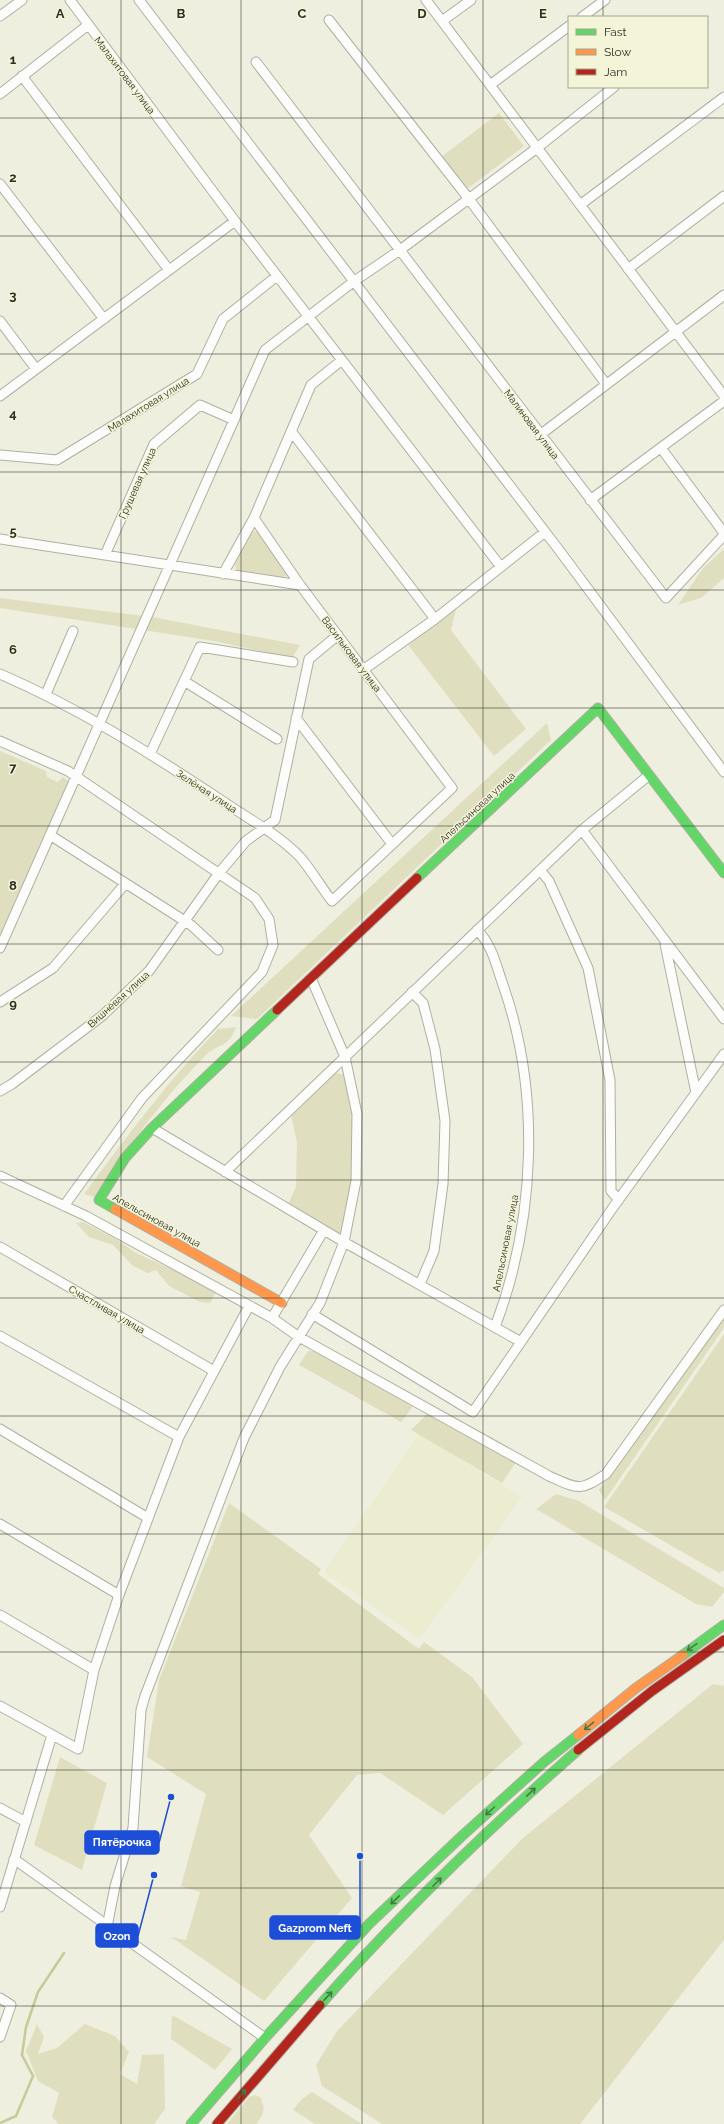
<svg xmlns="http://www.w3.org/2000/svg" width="724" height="2124" viewBox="0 0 724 2124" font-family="Raleway,sans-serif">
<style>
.built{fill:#ececd1}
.green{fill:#dfdfc0}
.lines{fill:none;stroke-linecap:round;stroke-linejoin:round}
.stream{stroke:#c9c997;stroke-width:2.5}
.street-casing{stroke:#afb0a3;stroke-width:11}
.fast-casing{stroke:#afb0a3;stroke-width:11}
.slow-casing{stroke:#afb0a3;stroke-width:11}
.jam-casing{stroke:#afb0a3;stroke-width:11}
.street{stroke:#fcfdfa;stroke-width:9}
.fast{stroke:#63d668;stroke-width:9}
.slow{stroke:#ff974d;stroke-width:9}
.jam{stroke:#b3261e;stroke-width:9}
.oneway{stroke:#467a43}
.grid{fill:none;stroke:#2e2e24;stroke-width:1;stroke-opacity:0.55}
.labels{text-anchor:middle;stroke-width:3;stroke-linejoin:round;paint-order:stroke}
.street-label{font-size:10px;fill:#2e2e24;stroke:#f4f5d8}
.grid-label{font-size:13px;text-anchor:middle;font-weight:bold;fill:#2e2e24;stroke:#f4f5d8;stroke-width:3;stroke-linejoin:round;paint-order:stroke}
.leader{fill:none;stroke:#1d4ed8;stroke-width:1.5}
.callout-dot{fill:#1d4ed8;stroke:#f4f5d8;stroke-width:1.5}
.callout{fill:#1d4ed8;stroke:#1d4ed8;stroke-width:1.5}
.callout-label{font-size:11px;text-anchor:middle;font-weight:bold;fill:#fff}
</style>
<rect width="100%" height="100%" fill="#eeefde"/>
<path class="built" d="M419,1434l103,63 -102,142 -96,-67z"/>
<path class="green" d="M499,113l25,33 -58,44 -25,-33z
M255,531l5,2 27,36v6l-5,4 -46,-8 -1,-6 14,-32z
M724,549v29l-23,20 -23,7 25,-37z
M0,598l152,19 148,28 -8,13 -78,-17 -214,-33z
M456,609l-5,21 75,99 -32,27 -86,-111z
M547,723l4,17 -294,279 -26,-3z
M0,751l46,20 1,6 11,5 5,-5 6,5 -69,152z
M236,1027c-8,22 -16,15 -30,28 -43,43 -78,92 -112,142l-10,-3c42,-57 84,-113 134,-165z
M335,1073l11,2 7,32 2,54 -11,68 -7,6 -50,-29 9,-19 1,-44 -6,-28z
M83,1222l31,16 24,16 79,36 -7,13 -10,-1 -31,-16 -13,-16 -8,3 -15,-7 -20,-21 -24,-8 -13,-14z
M724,1319v9l-119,172 -6,-10z
M724,1334v236l-5,3 -115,-66z
M308,1351l19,1 88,52 -14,18 -102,-57z
M429,1412l89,47 -16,24 -91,-53z
M556,1494l23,7 145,87v4l-12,15 -16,-3 -160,-95z
M229,1503l92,66 -3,5 101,75 5,-7 48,35 51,67 -80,71 -63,-42 -23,2 -48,60 43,63 -88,103 -93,-64 15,3 14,-48 -19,-6 25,-92 -59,-37 12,-77z
M713,1684l11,2v254l-144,184h-198l-60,-38 -6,-21 21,-34 186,-193z
M60,1757l47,26 -25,87 -48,-25z
M172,2015l60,34 -17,21 -44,-31z
M37,2024l7,13 -6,17 19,-6 28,-24 30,12 14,16 -9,22 17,10 5,-29 22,-1 1,55 -11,15h-95l-7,-7 7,-24 -21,-12 -12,-30z
M312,2092l50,32h-47l-22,-14 9,-11z
M255,2095l5,2c6,12 4,17 -4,27h-29l22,-27z"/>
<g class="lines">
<path class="stream" d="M0,2123l16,-7 17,-40 -11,-21 4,-28 12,-35 26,-39"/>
<g class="street-casing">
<path id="street" d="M70,0l165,221 266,346
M139,0l420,550 165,222
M426,0l298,396
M0,16l22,-16
M582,17l23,-17
M329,20l140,179 137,185
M442,21l29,-21
M256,62l410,536 58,-63
M22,76l147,194
M490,85l79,-59
M0,94l88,-69
M0,184l104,135
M580,205l144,-108
M628,269l96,-73
M0,321l36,48
M0,396l235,-175
M291,431l144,188
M540,435l184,-140
M661,448l63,85
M0,455l57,5 140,-86 26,-55 54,-43
M590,500l134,-99
M0,539l300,46
M105,555l49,-111 46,-39 34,15
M223,574l31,-56 57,-133 31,-25
M363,670l72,-51 110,-87
M0,674c79,34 150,79 221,126 26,18 57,34 79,57 12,14 21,30 32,44l120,-113 -152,-203 -46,-67
M184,681l93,58
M46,694l27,-63
M296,718l96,126
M0,741l68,30 187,127 14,21 4,26 -11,27 -120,126 -78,108
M150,754l50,-107 93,15
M582,830l142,189
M50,835l141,90 27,25
M540,870l9,11 39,87 22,112 1,111 8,9
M477,930c14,13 19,34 25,52 39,109 34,237 -7,345
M665,944l31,149
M0,948l265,-598 88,-68 47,-32 137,-102 77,-61
M412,992l11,11 12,46 10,72 -2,63 -9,67 -14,33
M0,1002l53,-34 72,-84
M0,1091l12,-7 90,-68 47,-45 70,-98 27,-32 29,-21 34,-161 29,-24
M152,1128l192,114 177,100
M225,1172l357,-342 66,-54
M0,1176l86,40 186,102 27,19 250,139c29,13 30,16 57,-2l118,-164
M0,1247l214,124
M312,1314l161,98 141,-206 110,-152
M272,1318l52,-88
M0,1336l179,101
M0,1429l148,89
M0,1524l119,71
M0,1615l94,55
M0,1706l78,43 16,-79 25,-75 60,-158 70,-131
M0,1808l26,14
M14,1859l251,179
M0,1907l52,-172
M107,1927l8,-41 18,-58 8,-118 4,-14 99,-258 36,-71 40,-64 24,-61 12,-61 1,-67 -12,-57 -34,-79
M0,1998l11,7 -11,32"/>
</g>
<g class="fast-casing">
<path id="fast" d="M417,878l181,-170 126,165
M115,1209l-16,-9 26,-42 27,-30 125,-118
M683,1655l41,-30
M320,2005c80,-91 167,-175 258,-255
M191,2124l74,-86 104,-114 94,-89 81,-73 34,-27"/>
</g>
<g class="slow-casing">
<path id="slow" d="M115,1209l167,94
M578,1735l58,-47 47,-33"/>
</g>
<g class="jam-casing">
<path id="jam" d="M277,1010l140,-132
M578,1750l74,-59 72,-51
M217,2124l103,-119"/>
</g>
<use href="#street" class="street"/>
<use href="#fast" class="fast"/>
<use href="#slow" class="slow"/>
<use href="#jam" class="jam"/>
</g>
<defs><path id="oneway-shaft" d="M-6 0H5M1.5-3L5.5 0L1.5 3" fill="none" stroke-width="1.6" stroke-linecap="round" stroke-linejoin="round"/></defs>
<g class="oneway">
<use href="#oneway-shaft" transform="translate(692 1647) rotate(145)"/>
<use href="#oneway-shaft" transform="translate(589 1726) rotate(141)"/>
<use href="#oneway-shaft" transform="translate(531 1792) rotate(-43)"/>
<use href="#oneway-shaft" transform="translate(490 1811) rotate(138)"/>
<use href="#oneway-shaft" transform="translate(437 1882) rotate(-45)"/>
<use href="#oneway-shaft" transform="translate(395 1900) rotate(136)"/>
<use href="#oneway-shaft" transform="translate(328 1996) rotate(-47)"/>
<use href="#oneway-shaft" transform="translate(242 2094) rotate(-50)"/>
</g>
<path class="grid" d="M121,0v2124M241,0v2124M362,0v2124M483,0v2124M603,0v17M603,87v2037M0,118h724M0,236h724M0,354h724M0,472h724M0,590h724M0,708h724M0,826h724M0,944h724M0,1062h724M0,1180h724M0,1298h724M0,1416h724M0,1534h724M0,1652h724M0,1770h724M0,1888h724M0,2006h724"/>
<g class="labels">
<g class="street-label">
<text transform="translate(125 75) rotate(53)" y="4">Малахитовая улица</text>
<text transform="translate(148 404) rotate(-32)" y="4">Малахитовая улица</text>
<text transform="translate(532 424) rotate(53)" y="4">Малиновая улица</text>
<text transform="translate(137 483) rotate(-66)" y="4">Грушевая улица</text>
<text transform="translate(352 654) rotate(53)" y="4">Васильковая улица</text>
<text transform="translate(207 791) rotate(33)" y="4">Зелёная улица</text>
<text transform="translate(477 807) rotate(-43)" y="4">Апельсиновая улица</text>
<text transform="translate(118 999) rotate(-42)" y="4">Вишнёвая улица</text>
<text transform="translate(157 1220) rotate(29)" y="4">Апельсиновая улица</text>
<text transform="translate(505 1243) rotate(-79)" y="4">Апельсиновая улица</text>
<text transform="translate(107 1309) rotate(30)" y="4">Счастливая улица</text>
</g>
</g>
<g class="grid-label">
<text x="60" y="18">A</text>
<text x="181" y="18">B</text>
<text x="302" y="18">C</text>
<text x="422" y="18">D</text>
<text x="543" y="18">E</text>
<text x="13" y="64">1</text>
<text x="13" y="182">2</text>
<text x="13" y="300">3</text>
<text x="13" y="418">4</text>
<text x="13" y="536">5</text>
<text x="13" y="654">6</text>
<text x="13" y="772">7</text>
<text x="13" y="890">8</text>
<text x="13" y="1008">9</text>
</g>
<path class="leader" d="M171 1797L159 1843M360 1856L360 1928M154 1875L138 1936"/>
<g class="callout-dot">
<circle cx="171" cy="1797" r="4"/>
<circle cx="360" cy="1856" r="4"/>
<circle cx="154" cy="1875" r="4"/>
</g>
<g class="callout">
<rect x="85" y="1831" width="74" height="23" rx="4"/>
<rect x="270" y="1916" width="90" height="23" rx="4"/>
<rect x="96" y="1924" width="42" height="23" rx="4"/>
</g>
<g class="callout-label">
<text x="122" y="1846">Пятёрочка</text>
<text x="315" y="1932">Gazprom Neft</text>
<text x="117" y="1940">Ozon</text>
</g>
<rect x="568" y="16" width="140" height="72" fill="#f4f5d8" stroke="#a5a590"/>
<rect x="576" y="29" width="20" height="6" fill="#63d668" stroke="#a5a590"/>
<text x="604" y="36" font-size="12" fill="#2e2e24">Fast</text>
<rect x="576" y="49" width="20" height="6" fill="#ff974d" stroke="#a5a590"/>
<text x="604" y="56" font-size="12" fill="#2e2e24">Slow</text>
<rect x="576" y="69" width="20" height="6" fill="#b3261e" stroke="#a5a590"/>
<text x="604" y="76" font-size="12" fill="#2e2e24">Jam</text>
</svg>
